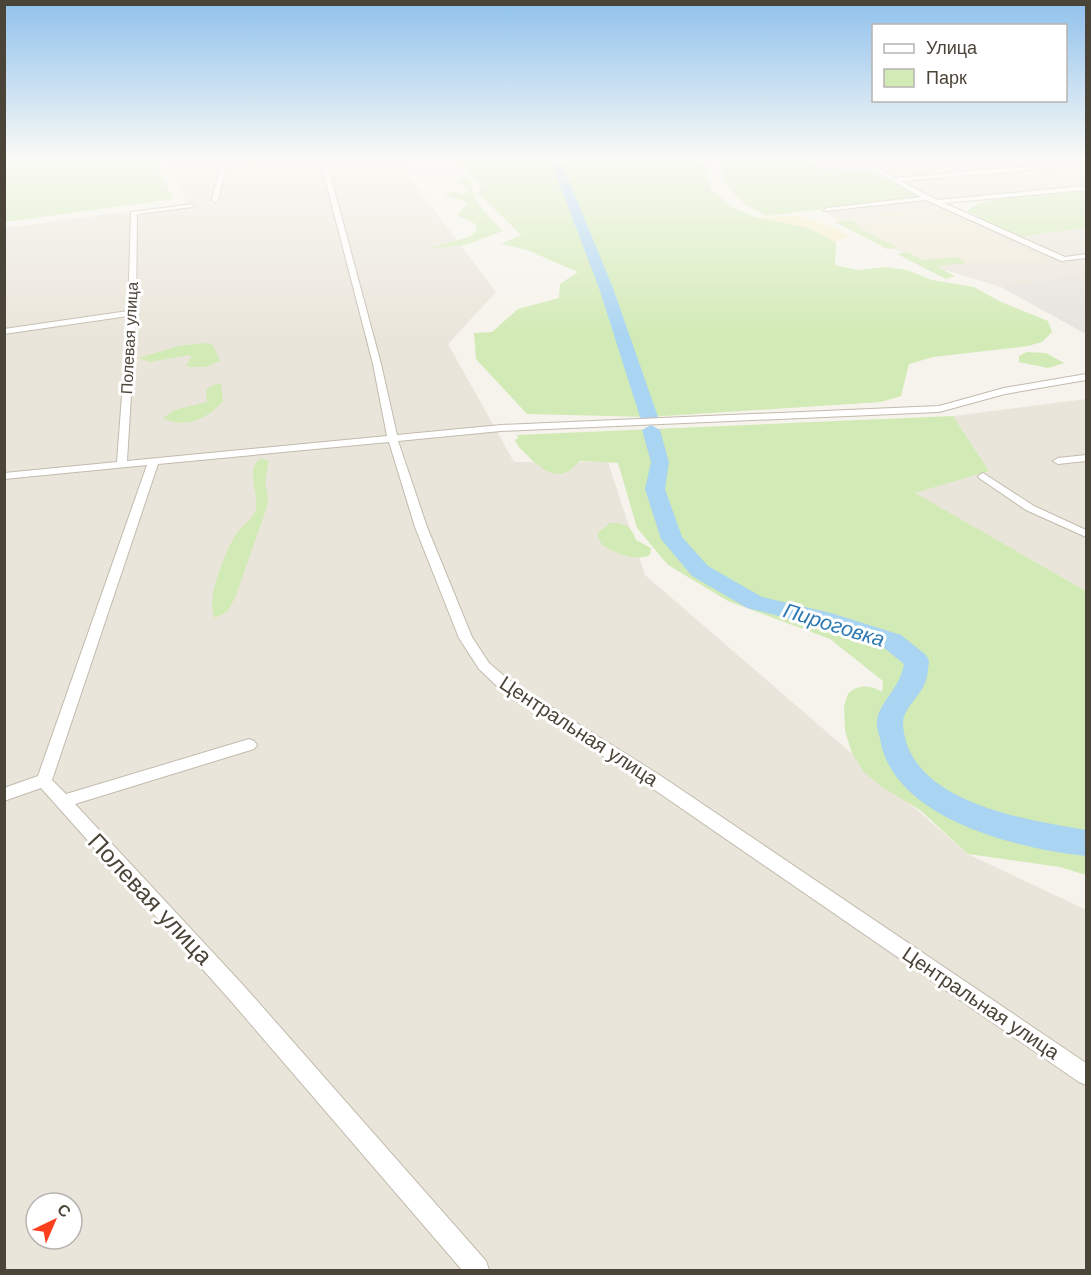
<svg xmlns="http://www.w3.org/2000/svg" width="1091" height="1275" viewBox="0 0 1091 1275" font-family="Arial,sans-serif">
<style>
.residential{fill:#eae5da;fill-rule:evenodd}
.industrial{fill:#e6e2dd}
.education{fill:#efe8d6}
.green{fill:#d2eab5}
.sand{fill:#f9efc9}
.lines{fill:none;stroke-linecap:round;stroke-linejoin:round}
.river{fill:#a9d4f2;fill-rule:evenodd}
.street-casing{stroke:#c2bbae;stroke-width:2}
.street{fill:#fff;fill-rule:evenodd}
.labels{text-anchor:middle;stroke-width:6;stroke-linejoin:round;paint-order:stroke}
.far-street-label{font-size:16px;fill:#4b4439;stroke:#fff}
.street-label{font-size:20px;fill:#4b4439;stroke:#fff}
.water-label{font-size:21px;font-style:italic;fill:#2e7ab2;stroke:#fff}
.near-street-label{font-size:24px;fill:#4b4439;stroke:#fff}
</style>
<rect width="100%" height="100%" fill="#f6f3ec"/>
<path class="residential" d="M169,159h234l-4,5 97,128 -48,52 66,118h94l37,113 323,279 118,56v360h-1081l-1,-1042 183,-24zM36,1203h36v36h-36z
M856,159h230v27l-148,14 79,37 69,-9v106l-85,-47 -75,-23 -108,-55 108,-12z
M1086,399v192l-172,-98 75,-22 -36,-55z"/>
<path class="industrial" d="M806,159h43l23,12 -39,3z
M1077,277l9,5v52l-85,-47z"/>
<path class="education" d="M940,206l107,56 -121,2 -88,-45z"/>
<path class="green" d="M5,159h148l20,40 -168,23z
M455,159h244l7,11 5,19 20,18 25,10 53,11 27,14 -1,23 22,5 30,-3 20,3 25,10 42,7 27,15 47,19 4,11 -10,10 -14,4 -95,11 -24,7 -8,32 -20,6 -232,15 -122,-3 -51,-55 -2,-26 18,-1 26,-23 41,-11 1,-14 18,-12 -51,-22 -26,-6 20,-9 -43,-42 4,-7z
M719,159h87l27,15 39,-3 47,26 -152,19 -22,-12 -18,-17z
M464,178l7,2 3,17 14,19 15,15 -38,14 -39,4 43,-12 8,-7 -2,-6 -18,-9 11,-12 -23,-8 4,-4 14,3 5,-2 -10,-12z
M1086,191v37l-69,9 -50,-26c22,-19 90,-17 119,-20z
M850,220l11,6 -4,1 41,21 -11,1 -52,-27z
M907,252l15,8 36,-3 8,6 -30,3 19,10 -9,3 -49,-25z
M203,343l10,2 7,16 -14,6h-17l-3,-2 6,-8 -3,-2 -39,7 -12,-4 41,-12z
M1027,352l19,1 18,10 -16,5 -29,-6v-6z
M221,383l2,18c-14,17 -39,29 -60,17l11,-8 33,-8 -1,-11 5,-5z
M953,416l36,55 -74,22 171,98v284l-26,-8 -92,-13 -48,-44 -38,-23 -18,-15 -12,-19 -7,-22 -1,-25 4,-12c9,-10 23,-9 34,-2l1,-11 -53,-42 -102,-38 -60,-36 -31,-37 -19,-65 -39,-2c-17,24 -37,10 -52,-6 -5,-5 -10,-9 -12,-15l4,-3 -3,-2z
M260,459l9,1 -4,22 3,14 -1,11 -32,91 -8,14 -12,6c-11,-16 11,-68 21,-84 7,-10 18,-14 20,-26 3,-15 -11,-39 4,-49z
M610,523c15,0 21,2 26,17l15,8 -1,7c-14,7 -36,-2 -48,-10l-5,-11z"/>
<path class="sand" d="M795,216c20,5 38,9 55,21l-14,5 -27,-14 -53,-11z"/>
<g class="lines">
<path class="river" d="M550,159h10l53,129 45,129 -3,4h-12l-3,-4 -41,-129z
M651,425l9,5 9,32 -4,27 17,48 26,29 54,31 69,16 70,22 25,20 3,6c-1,7 -1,15 -4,22 -5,13 -22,26 -22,40 3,80 124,97 183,107v26c-68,-7 -193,-37 -206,-117 -1,-6 -4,-12 -3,-18 2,-19 23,-32 27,-57l-21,-17 -57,-19 -79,-20 -55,-32 -31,-37 -16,-50 6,-27 -9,-32z"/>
<g class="street-casing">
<path id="street" d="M222,159h6l-10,41 -3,2 -3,-2z
M320,159h6l55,205 16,71 104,-10 438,-19 65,-18 82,-14v6l-81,14 -66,18 -438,19 -103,10 29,86 45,110 17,26 21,18 151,95 425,287v22l-7,-3 -430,-296 -149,-97 -21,-20 -20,-31 -44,-111 -26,-85 -231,22 -106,316 14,14 183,-55 5,2 3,4 -3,4 -179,55 169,182 242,275 3,9h-27l-232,-270 -189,-212 -37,13v-13l34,-12 109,-311 -143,14v-6l113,-11 11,-146 -124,18v-5l124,-18 3,-99 63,-8 -2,3 -55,7 -1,99 -9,148 260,-25 -14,-72z
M854,159h7l34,19 58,-5 -28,-14h7l27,13 50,-4 -19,-9h8l17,9 71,-7v4l-185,16 36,19 149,-14v4l-142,13 121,54 21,-3v4l-25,3 -135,-61 -102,11 2,-3 95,-11z
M1086,455v6l-28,3 -5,-3 5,-3z
M983,473l51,33 52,24v7l-60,-27 -47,-32 -1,-2z"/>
</g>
<use href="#street" class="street"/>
</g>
<linearGradient id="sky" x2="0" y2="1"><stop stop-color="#8fc1ec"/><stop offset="0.47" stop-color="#fbfaf6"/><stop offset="1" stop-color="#fbfaf6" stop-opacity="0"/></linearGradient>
<rect width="1091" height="338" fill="url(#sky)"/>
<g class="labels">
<g class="far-street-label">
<text transform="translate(129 338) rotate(-87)" y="6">Полевая улица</text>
</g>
<g class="street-label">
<text transform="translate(579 731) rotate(33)" y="7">Центральная улица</text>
<text transform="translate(981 1003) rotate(34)" y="7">Центральная улица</text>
</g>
<g class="water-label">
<text transform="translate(834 625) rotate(17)" y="7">Пироговка</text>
</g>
<g class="near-street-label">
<text transform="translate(150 899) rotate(47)" y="8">Полевая улица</text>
</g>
</g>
<rect width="1091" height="1275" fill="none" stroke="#4b4439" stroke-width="12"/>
<rect x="872" y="24" width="195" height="78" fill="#ffffff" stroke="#b7b4b0" stroke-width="1.5"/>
<rect x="884" y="44" width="30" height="9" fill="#ffffff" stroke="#b7b4b0" stroke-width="1.5"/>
<text x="926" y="54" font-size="18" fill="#4b4439">Улица</text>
<rect x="884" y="69" width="30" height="18" fill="#d2eab5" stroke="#b7b4b0" stroke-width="1.5"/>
<text x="926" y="84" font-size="18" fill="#4b4439">Парк</text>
<g transform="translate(54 1221) rotate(44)"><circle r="28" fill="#ffffff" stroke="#b7b4b0" stroke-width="1.5"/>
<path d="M0-4.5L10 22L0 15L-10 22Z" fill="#fc3f1d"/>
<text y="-9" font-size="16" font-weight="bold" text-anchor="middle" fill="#4b4439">С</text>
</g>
</svg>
